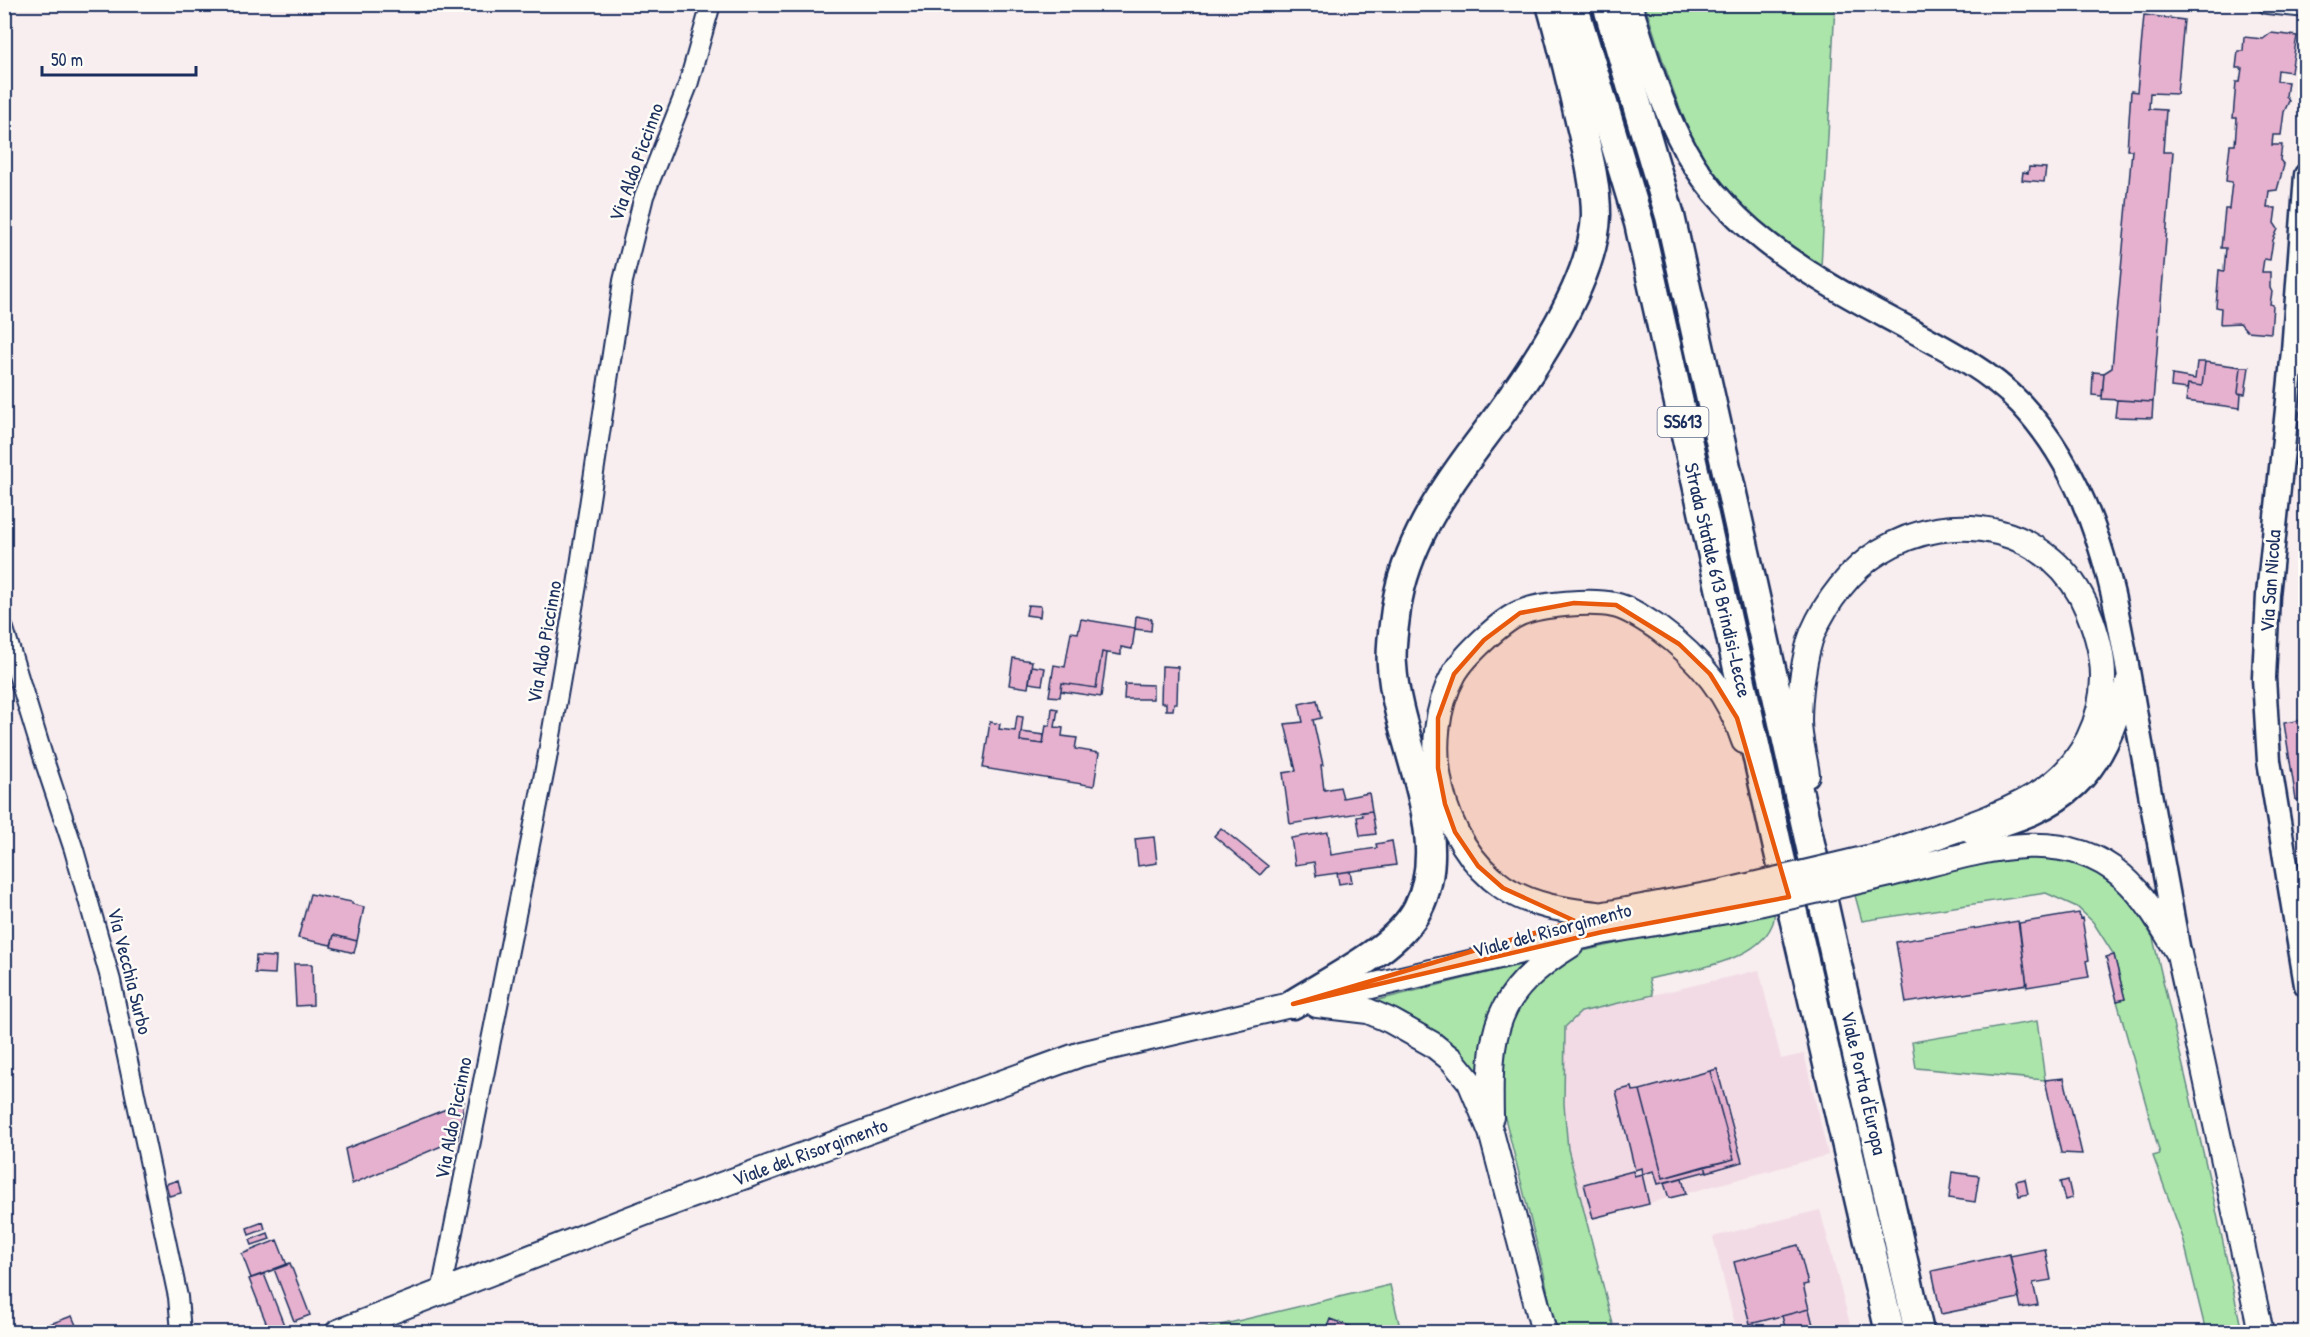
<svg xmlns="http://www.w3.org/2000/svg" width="2310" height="1337" viewBox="0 0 2310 1337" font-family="'Patrick Hand',sans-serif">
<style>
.built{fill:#f2dbe5}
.green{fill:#abe5aa;stroke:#638a84;stroke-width:1.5}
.building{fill:#e5b1ce;stroke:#1b2f5e;stroke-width:1.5}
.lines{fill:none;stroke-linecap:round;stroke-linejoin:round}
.minor-casing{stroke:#1b2f5e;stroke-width:22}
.tertiary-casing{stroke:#1b2f5e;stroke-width:27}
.secondary-casing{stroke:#1b2f5e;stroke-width:28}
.trunk-casing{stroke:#1b2f5e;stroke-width:33}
.minor{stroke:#fdfcf7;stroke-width:18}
.tertiary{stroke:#fdfcf7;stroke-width:22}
.secondary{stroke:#fdfcf7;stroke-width:24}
.trunk{stroke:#fdfcf7;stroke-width:28}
.secondary-bridge-casing{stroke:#1b2f5e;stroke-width:28;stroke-linecap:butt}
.secondary-bridge{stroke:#fdfcf7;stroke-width:24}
.marked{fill:#e8590c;fill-opacity:0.2;stroke:#e8590c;stroke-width:4.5;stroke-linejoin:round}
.labels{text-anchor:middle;stroke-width:5;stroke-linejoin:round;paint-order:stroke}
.shield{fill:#fdfcf7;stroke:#5f6c8c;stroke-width:1.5}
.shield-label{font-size:18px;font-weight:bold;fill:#1b2f5e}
.street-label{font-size:20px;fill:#1b2f5e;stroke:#fdfcf7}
</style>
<rect width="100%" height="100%" fill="#f8edef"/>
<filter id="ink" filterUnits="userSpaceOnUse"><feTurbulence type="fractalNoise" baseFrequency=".0167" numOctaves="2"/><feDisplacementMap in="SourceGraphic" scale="12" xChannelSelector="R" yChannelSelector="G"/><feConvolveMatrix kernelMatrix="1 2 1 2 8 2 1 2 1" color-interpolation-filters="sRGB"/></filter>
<g filter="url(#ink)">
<path class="built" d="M1759,970l22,89 23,-5 24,101 -241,65 -19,-71 -4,-45 1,-77 16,-15z
M1820,1210l32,122h-115l-24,-95z"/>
<path class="green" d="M1645,5h190l-14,262c-30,-20 -58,-39 -83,-65 -52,-52 -71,-130 -93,-197z
M2052,855l43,15 35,28 23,40 58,248 31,146h-36l-23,-94 -30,-82 7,-2 -43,-153 8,-2 -11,-44 -21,-33 -16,-15 -31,-14 -184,28 -9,-33 121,-27z
M1775,907c-1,5 0,13 -3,18 -16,39 -87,45 -123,54l4,16 -72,17 -16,15 -1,77 4,45 47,183h-59l-13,-63 -41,-163 -3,-37 17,-62 38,-41 29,-15z
M1519,965l3,4c-31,30 -42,66 -42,108 -30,-32 -58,-61 -101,-74l-1,-3z
M2037,1021l8,59 -129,-12 -4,-26z
M1390,1285l11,47h-210z"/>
<path class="building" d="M2144,15l40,5 -7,74 -27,-1 -1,16 17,1 -3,42h10l-20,250 -51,-3 2,-26 8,-5 20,-218h-5l4,-59 6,1z
M2271,33l26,3 -6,36 -13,-2 -1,11 11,1 -2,14 3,5 -5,11 -3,23h-8l-1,10h10l-2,15 4,5 -7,25 -8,1 -2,17h9l-2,15 4,6 -5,11 -3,20 -6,-1 -2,13h8v16l2,4 -2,12 3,1 -2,28 -24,-2 -7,-8 -20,1 1,-16 -5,-1 3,-37 5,1 2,-23h-5l4,-39h4l3,-27 -6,-1 4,-36h5l2,-27h-4l3,-36h4l2,-14h-6l2,-17h5l1,-14 19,2z
M2029,167l17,1 -2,14 -22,-2 1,-8 5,1z
M2197,362h8l-3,24 -14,-2 -1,5 -16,-2 1,-12 23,4z
M2205,362l36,5 -3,26 3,1 -1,14 -54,-7 2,-17 14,2z
M2241,367h8l-4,27 -7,-1z
M2093,372l11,1 -2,23 -10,-1z
M2303,376h3l-2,81z
M2117,400l36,2 -1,16 -37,-1z
M1028,605l13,1 -1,11 -14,-2z
M1136,616l16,3 -1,12 -16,-2z
M1081,619l54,9 -3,21 -11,-2v8l-19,-3 -6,36 -34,-5 -2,14 -11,-1 5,-31 11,2 6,-35 7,1z
M1102,652l5,1 -6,44 -40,-6 1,-8 34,5z
M1013,658l19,3 -4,27 -19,-3z
M1032,666l13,2 -3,17 -13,-2z
M1162,666l16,1 -1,36h-3l-1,7h-7v-7h-5z
M1125,684l28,1v14h-29z
M1317,700l4,18 -8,2 10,45h-2l3,25 16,-3 3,11 26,-5 3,18 -82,13 -7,-51 13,-2 -11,-47 18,-2 -4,-18z
M1052,708l6,1 -3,18 8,1 -1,8 15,2 -2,11 24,4 -5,33 -111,-18 7,-46 10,2 -1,5 16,2 2,-15 6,1 -3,24 23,3 3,-19 4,1z
M2302,720l4,22v57l-10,1 -12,-77z
M1021,732l23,3 -1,9 -23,-3z
M1372,811l4,23 -16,2 -3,-19 6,-1 -1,-4z
M2306,812v44l-7,-43z
M1221,828l47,38 -8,9 -46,-39z
M1328,832l3,23 46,-7 -1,-4 16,-3 4,24 -80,11 -2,-14 -19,3 -4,-27z
M1154,837l3,26 -19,3 -3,-27z
M1350,871l2,11 -13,2 -2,-11z
M310,894l42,8v2l12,3 -7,34 -23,-6 -3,10 -33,-7z
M2079,913l1,6 2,-1 7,42 -3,1 3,16 -62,10 -8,-64z
M2018,921l9,63 -121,19 -10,-61z
M334,935l23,6 -3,12 -23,-6z
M2114,955l11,44 -8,2 -11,-44z
M256,956l20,1 -1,17 -20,-1z
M294,964h18l1,41 -17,1z
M1717,1069l25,93 -35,10 -2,-6 29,-7 -24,-88z
M1710,1071l24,88 -71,19 -23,-88z
M2064,1078l18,76 -21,-1 -16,-73z
M1632,1087l1,4 7,-1 23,88 42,-12 2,5 -49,13 -4,-13 -12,3 -1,-6 -6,2 -19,-79z
M464,1102l-6,37 -106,45 -7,-35z
M1633,1171l1,5 8,-2 7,30 -56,14 -9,-34z
M1952,1172l27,4 -4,26 -26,-4z
M1682,1178l4,16 -17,4 -5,-15z
M2025,1179l3,15 -9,2 -3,-15z
M178,1180l3,13 -12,3 -3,-12z
M2068,1180l4,18 -7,2 -5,-18z
M263,1222l2,7 -16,6 -2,-7z
M268,1233l2,6 -18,6 -2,-5z
M277,1240l10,25 -36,13 -9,-24z
M1798,1245l10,39 -5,1 6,24 -59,15 -16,-62z
M2045,1249l6,31 -18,3 5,22 -17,3 -11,-52z
M2010,1254l9,44 -78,16 -9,-43z
M290,1263l20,52 -16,6 -20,-52z
M264,1274l20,51 -15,5 -20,-51z
M1809,1309l4,16 -27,6 -4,-15z
M72,1316l7,16h-51z
M1330,1319l22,8 -2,5h-36l2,-6 10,4z
M1813,1325l2,7h-33l4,-1z"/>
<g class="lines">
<g class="minor-casing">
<path id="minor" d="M2267,4l39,4
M4,629l42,137 28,84 37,131 67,316 3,35
M441,1292l106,-533 30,-174 46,-304 21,-85 44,-111 23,-81"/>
</g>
<g class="tertiary-casing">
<path id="tertiary" d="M1630,4c14,43 28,92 48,132 41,87 125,136 207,180 46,25 100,50 136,88 82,88 96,206 116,318 14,77 28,153 42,230
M2306,175l-13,176 -25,244 -4,83 5,83 37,224
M1972,833c96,-24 131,-54 155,-151"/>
</g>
<g class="secondary-casing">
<path id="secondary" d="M1807,775c-2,-17 -8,-36 -8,-54 0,-24 5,-67 14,-89 13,-30 38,-63 66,-80 75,-47 175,-25 209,59 9,22 15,43 15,66 0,42 -20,85 -55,110 -43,31 -113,49 -163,67
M1890,874c75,-17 166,-55 232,2 24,21 41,51 57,78l82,378
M1597,914c-33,-4 -66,-8 -94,-27 -63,-43 -86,-146 -49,-213 10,-18 47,-53 66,-61 21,-9 72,-13 94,-8 15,3 32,15 44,23 40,29 71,65 86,113
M1583,918l140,-26
M1317,1005l51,6 23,10 41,23 20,16 18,22 21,50 53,200
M1491,1117c-2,-86 2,-124 80,-172
M338,1332l317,-123 426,-155 521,-122 125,-21"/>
</g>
<g class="trunk-casing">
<path id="trunk" d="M1573,4l66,219 138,621 113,488
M1607,4l63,212 249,1116
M1293,1004c38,-24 105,-56 125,-96 37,-73 -22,-167 -26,-243 -2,-17 2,-39 4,-56 9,-62 45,-116 82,-165 43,-57 116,-157 118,-229 0,-30 -8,-61 -15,-90 -9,-40 -18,-80 -30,-121"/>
</g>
<use href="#minor" class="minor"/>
<use href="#tertiary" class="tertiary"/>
<use href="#secondary" class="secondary"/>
<use href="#trunk" class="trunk"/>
<g class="secondary-bridge-casing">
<path id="secondary-bridge" d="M1723,892l162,-38
M1727,911l163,-37"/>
</g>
<use href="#secondary-bridge" class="secondary-bridge"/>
</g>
</g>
<path class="marked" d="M1574,603l42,2 63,39 31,30 27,44 52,179 -187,35 -309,72 282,-83 -72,-33 -25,-22 -23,-34 -10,-28 -7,-36v-50l16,-44 30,-34 36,-27z"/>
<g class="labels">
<rect class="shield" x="1657.5" y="407" width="51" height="30" rx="4.5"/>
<g class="shield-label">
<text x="1683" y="428">SS613</text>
</g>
<g class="street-label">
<text transform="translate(636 162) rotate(-70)" y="7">Via Aldo Piccinno</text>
<text transform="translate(1718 580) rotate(77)" y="7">Strada Statale 613 Brindisi-Lecce</text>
<text transform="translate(2270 581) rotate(-86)" y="7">Via San Nicola</text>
<text transform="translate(544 642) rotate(-80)" y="7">Via Aldo Piccinno</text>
<text transform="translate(1552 930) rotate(-15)" y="7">Viale del Risorgimento</text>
<text transform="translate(130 971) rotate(76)" y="7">Via Vecchia Surbo</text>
<text transform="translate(1864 1083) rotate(77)" y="7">Viale Porta d'Europa</text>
<text transform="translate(453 1118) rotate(-79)" y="7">Via Aldo Piccinno</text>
<text transform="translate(810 1152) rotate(-20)" y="7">Viale del Risorgimento</text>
</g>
</g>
<rect width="2310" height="1337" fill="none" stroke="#fdfcf7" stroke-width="24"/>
<rect x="12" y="12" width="2286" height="1313" fill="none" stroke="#1b2f5e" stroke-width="2" filter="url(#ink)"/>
<path d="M42 66v9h154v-9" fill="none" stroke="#1b2f5e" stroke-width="3"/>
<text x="51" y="66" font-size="18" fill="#1b2f5e" stroke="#fdfcf7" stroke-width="4.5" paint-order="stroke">50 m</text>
</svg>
